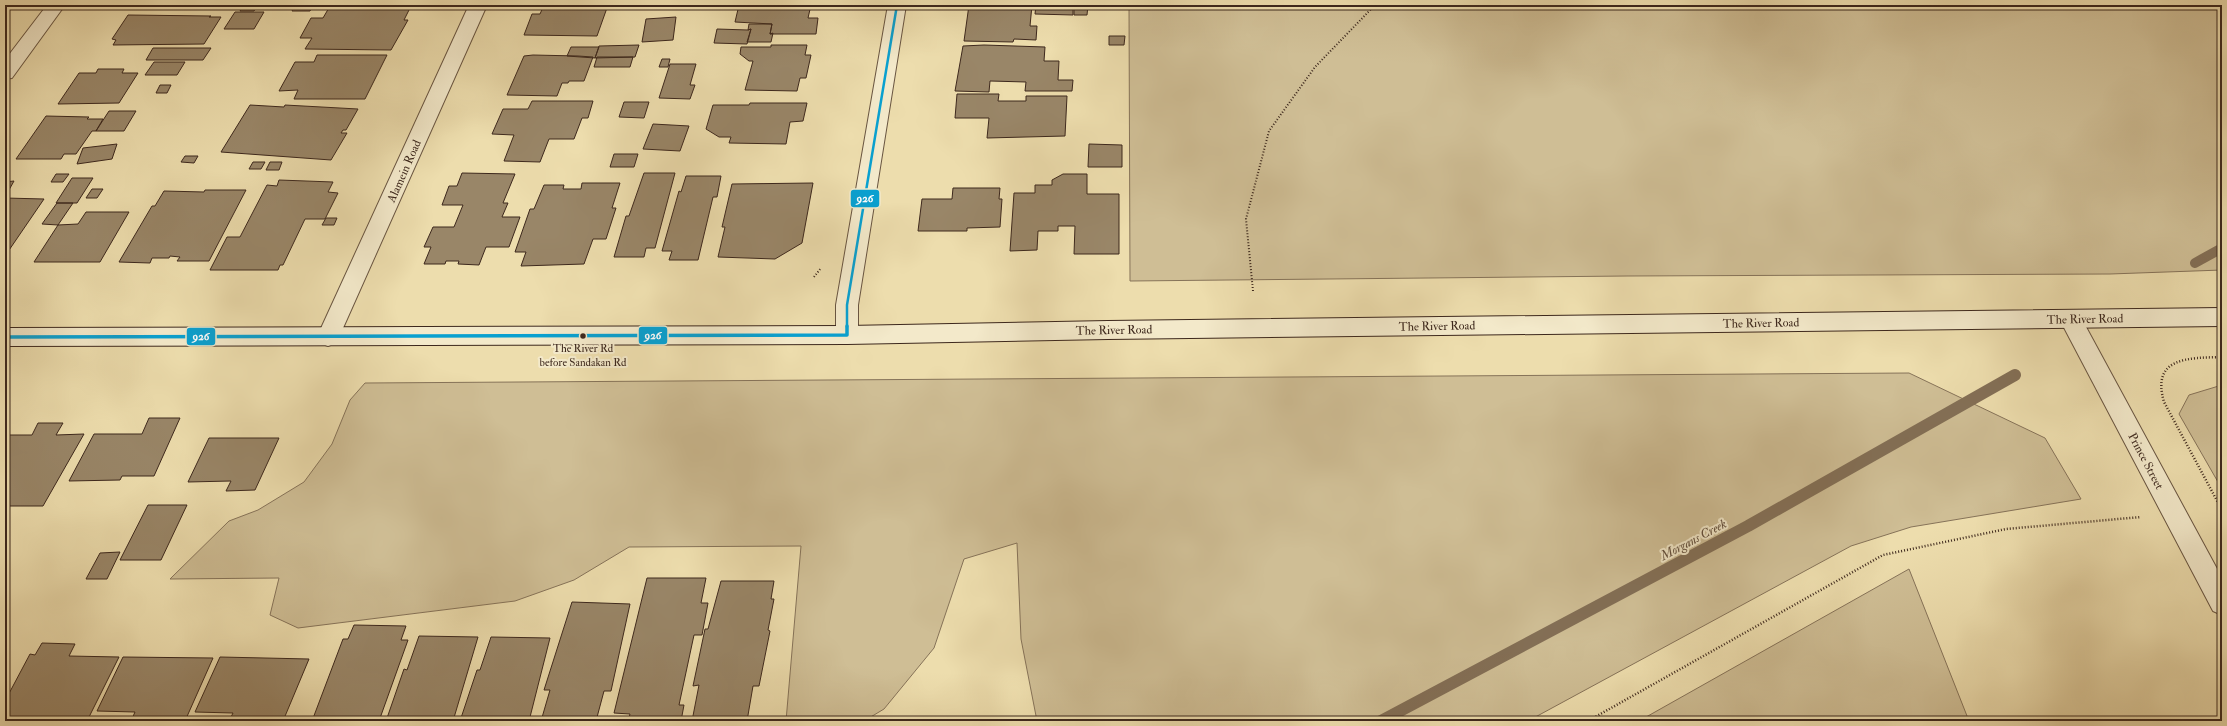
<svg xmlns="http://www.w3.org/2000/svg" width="2227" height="726" viewBox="0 0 2227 726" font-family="'IM FELL Double Pica',serif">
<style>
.green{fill:#cfbe95;stroke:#867359}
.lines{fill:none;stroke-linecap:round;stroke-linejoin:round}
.stream-far1{stroke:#836f56;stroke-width:10}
.stream{stroke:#836f56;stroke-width:12}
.building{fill:#998668;stroke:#3d281d}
.street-casing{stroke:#695541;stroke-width:2}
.secondary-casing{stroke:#3d281d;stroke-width:2}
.path-far1{stroke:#3d281d;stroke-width:2;stroke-dasharray:1 2;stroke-linecap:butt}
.path{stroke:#3d281d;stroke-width:2.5;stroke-dasharray:1 2;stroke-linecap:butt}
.street{fill:#f3e9ca;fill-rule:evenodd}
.secondary{fill:#f3e9ca;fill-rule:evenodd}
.bus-1-far1-casing{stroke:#f3e9ca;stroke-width:5}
.bus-1-casing{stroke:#f3e9ca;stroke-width:6}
.bus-1-far1{stroke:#09a0d0;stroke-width:2.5}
.bus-1{stroke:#09a0d0;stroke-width:3.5}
.bus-dot{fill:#3d281d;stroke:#f3e9ca;stroke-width:1.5}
.labels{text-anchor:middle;stroke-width:4;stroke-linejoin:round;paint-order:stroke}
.bus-label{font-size:11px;fill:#3d281d;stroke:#f3e9ca}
.street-label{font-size:12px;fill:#3d281d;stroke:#f3e9ca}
.water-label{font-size:13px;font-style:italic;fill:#604c3a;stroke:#f3e9ca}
.line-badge{stroke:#f3e9ca;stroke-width:1.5}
.badge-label{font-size:11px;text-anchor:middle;font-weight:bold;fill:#fff}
</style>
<rect width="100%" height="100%" fill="#edddad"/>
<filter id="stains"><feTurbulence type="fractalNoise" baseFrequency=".005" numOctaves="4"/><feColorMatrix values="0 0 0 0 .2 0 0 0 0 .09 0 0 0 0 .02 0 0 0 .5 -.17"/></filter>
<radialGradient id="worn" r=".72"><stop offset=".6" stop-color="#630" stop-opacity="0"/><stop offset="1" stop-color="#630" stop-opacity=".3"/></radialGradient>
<path class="green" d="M1129,5h1093v265l-112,4 -483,2 -497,5z
M1909,373l136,65 36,61 -170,28 -60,19 -323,175h-491l-16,-82 -4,-96 -53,16 -30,89 -50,61 -20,12h-78l15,-175 -172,1 -55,33 -59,21 -217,27 -28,-13 9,-37 -109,1 59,-58 29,-11 46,-28 28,-38 18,-44 15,-17z
M2222,385v104l-43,-75 10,-19z
M1909,569l60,152h-330z"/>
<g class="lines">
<path class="stream-far1" d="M2195,263l27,-15"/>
<path class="stream" d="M1381,721l367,-195 267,-151"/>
</g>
<path class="building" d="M144,5h50l-51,2z
M295,5h18l-3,6h-18z
M544,5h64l-11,31 -73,-1 8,-21h8z
M739,5h72l-3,13h10l-2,16h-46l2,-10 -37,-2z
M969,5h63l-2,21h7l-1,14 -22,-1 -1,3 -49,-1z
M1036,5h37v10l-38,-1z
M1074,5h14l-1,10h-13z
M243,6h14l-3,5h-14z
M330,6h73l-1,2h8l-6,12h4l-17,30 -86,-1 7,-11h-12l11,-20h12z
M235,12h29l-10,17h-30z
M128,15l83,1 -2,1h12l-17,27 -91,1 3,-5 -4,-1z
M676,17l-3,23 -31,2 4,-23z
M749,24h23l-2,10 3,-1 -2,9h-24l4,-13 -3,1z
M717,29l31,1 3,-1 -4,15 -33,-1z
M1109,36h16l-1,9h-15z
M639,45l-4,12 -40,1 4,-12z
M771,45h36l-2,10h6l-5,23h-6l-3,13 -52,-1 8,-29h-4l-9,-7 1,-7h30z
M984,45l61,2 -1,14h15l-1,19h15l-1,11h-47l1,-9 -36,-1 -1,11 -34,-1 8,-45z
M571,47h28l-4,11 -28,-2z
M153,48h58l-8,12h-57z
M317,55h70l-22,44h-71l4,-9 -19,1 16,-29h19z
M533,55l45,1 15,1 -9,24h-15l-1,2h-6l-5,13 -50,-1 17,-39z
M597,57h36l-3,10h-36z
M662,59h8l-2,8h-9z
M154,62h31l-8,13h-32z
M670,64h26l-6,21h5l-5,14 -31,-1z
M98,69h26l-2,4h16l-19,30 -61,1 21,-31h17z
M160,85h11l-4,8h-11z
M957,94h42l-1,7h28v-5h41l-2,40 -78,2 2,-20h-34z
M532,101h61l-5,17h-6l-8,21h-25l-9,23 -36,-1 10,-26 -22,-1 11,-25h25z
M624,102h25l-5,16 -25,-1z
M750,103h57l-4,18 -13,1 -4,22 -57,-1 2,-6h-12l-13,-8 7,-24h36z
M250,105l34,2 1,-2 73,4 -12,21h-3l-2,3h6l-16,27 -110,-8z
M109,111h27l-12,20h-28z
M46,116l43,1 -2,2h16l-7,12h-4l-16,23h-12l-3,5h-45z
M653,124l36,2 -9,25 -37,-2z
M117,144l-5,15 -35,5 6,-16z
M1089,144l33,1v22h-34z
M614,154h24l-4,13h-24z
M185,156h13l-4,7 -13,-1z
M253,162h12l-4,7h-12z
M270,162h12l-3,8h-13z
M462,173l53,1 -12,29h5l-6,14h18l-11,30h-23l-7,18 -21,-1 1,-3h-13l-1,3h-21l7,-17h-7l9,-20h21l9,-22h-21l7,-19h8z
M644,173h31l-20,75h-9l-2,9h-30l12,-41h3z
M56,174h13l-6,8h-12z
M1063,174h24v20h32v60h-45l1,-28h-17v5h-20l-1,19 -27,1 4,-58h21v-8h17v-5z
M686,176h35l-4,21h-4l-15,63h-29l3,-9h-10l17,-60 2,1z
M72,178h21l-16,25h-21z
M279,180l54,2 -5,10 10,1 -13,26h-20l-22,46h-3l-2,5h-68l17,-33h13l27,-52 10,1z
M14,181l-9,16v-15z
M582,183h38l-8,25h4l-10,31h-13l-9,25 -63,2 5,-14h-11l15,-43h4l10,-24h20l-1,4h18z
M813,183l-11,60 -27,16 -57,-2 7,-30h-3l10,-43z
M953,188h47l-1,11h3l-2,28 -33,1v3h-49l4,-32h30z
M92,189h11l-6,9h-11z
M205,190h41l-37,71h-32l3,-4 -10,-1 -1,2h-17l-2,5 -31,-1 33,-56h3l9,-15 40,1z
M5,198l39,1 -39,57z
M57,203h16l-15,22 -16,-1z
M86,212h43l-29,50h-66l24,-37 20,-1z
M326,218h11l-3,7h-12z
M149,418h31l-26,58h-32l-2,4 -51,1 25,-47h48z
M38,423h25l-7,12 28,-1 -41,72h-38v-71h27z
M209,438h70l-24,52 -29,1 5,-10 -43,1z
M148,505h39l-26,55h-41z
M120,552l-13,27h-21l14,-26z
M647,578h59l-5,25h7l-6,32h-8l-15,70h5l-3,16h-53l2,-7 -16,-1z
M721,581h53l-3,18h3l-6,31 2,1 -11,55h-6l-6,35h-55l7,-36 -6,1 12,-57h3z
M572,602l58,2 -19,87h-7l-8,30h-55l9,-31h-6z
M354,625l52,1 -5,14h7l-29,81h-67l31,-82h5z
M419,636l59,1 -25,84h-67l18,-52 3,1z
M491,637l59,1 -21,83h-69l17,-51h3z
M42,643l33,1 -6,12 50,1 -32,64h-82v-20l25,-47 5,1z
M123,657l90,1 -28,63h-54l4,-9 -38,-1z
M220,657l89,2 -26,62h-54l4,-8 -38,-1z"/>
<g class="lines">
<g class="street-casing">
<path id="street" d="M47,5h18l-53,73 -7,1v-19z
M469,5h18l-148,332 -3,6 -8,3 -8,-3 -3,-6z
M888,5h18l-48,300v30l-3,6 -8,3 -8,-3 -3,-6v-30z
M2071,311l8,3 143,264v37l-9,-4 -153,-291 3,-6z"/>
</g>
<g class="secondary-casing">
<path id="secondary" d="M2222,308v18l-1114,13 -261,5 -842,2v-18l842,-2 261,-5z"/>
</g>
<path class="path-far1" d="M814,277l7,-9
M1253,291l-7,-72 23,-88 46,-64 60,-62"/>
<path class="path" d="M2222,357c-34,1 -71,0 -58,45l58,108
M1588,721l295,-166 123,-26 135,-12"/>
<use href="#street" class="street"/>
<use href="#secondary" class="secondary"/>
<g class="bus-1-far1-casing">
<path id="bus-1-far1" d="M847,327v-22l50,-300"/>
</g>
<g class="bus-1-casing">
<path id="bus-1" d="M5,337l842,-2v-9"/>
</g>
<use href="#bus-1-far1" class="bus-1-far1"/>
<use href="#bus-1" class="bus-1"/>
</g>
<circle class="bus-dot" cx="583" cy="336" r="3.5"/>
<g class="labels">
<g class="bus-label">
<text x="583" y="352">The River Rd<tspan x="583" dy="14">before Sandakan Rd</tspan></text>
</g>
<g class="street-label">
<text transform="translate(404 171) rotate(-66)" y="4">Alamein Road</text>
<text transform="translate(2085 319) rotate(-1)" y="4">The River Road</text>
<text transform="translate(1761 323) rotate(-1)" y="4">The River Road</text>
<text transform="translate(1437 326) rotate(-1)" y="4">The River Road</text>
<text transform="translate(1114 330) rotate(-1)" y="4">The River Road</text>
<text transform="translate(2146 461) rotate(62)" y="4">Prince Street</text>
</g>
<g class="water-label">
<text transform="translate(1693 539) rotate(-28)" y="5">Morgans Creek</text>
</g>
</g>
<g class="line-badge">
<rect x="850" y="189" width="30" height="19" rx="4" fill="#09a0d0"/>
<rect x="638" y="326" width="30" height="19" rx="4" fill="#09a0d0"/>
<rect x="186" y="327" width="30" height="19" rx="4" fill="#09a0d0"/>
</g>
<g class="badge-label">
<text x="865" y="202">926</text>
<text x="653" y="339">926</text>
<text x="201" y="340">926</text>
</g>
<rect width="2227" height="726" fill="none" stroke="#edddad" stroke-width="20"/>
<rect x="6" y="6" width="2215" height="714" fill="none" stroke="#3d281d" stroke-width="2"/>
<rect x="10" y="10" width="2207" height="706" fill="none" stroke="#3d281d"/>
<rect width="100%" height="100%" filter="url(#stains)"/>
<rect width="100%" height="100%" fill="url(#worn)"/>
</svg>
